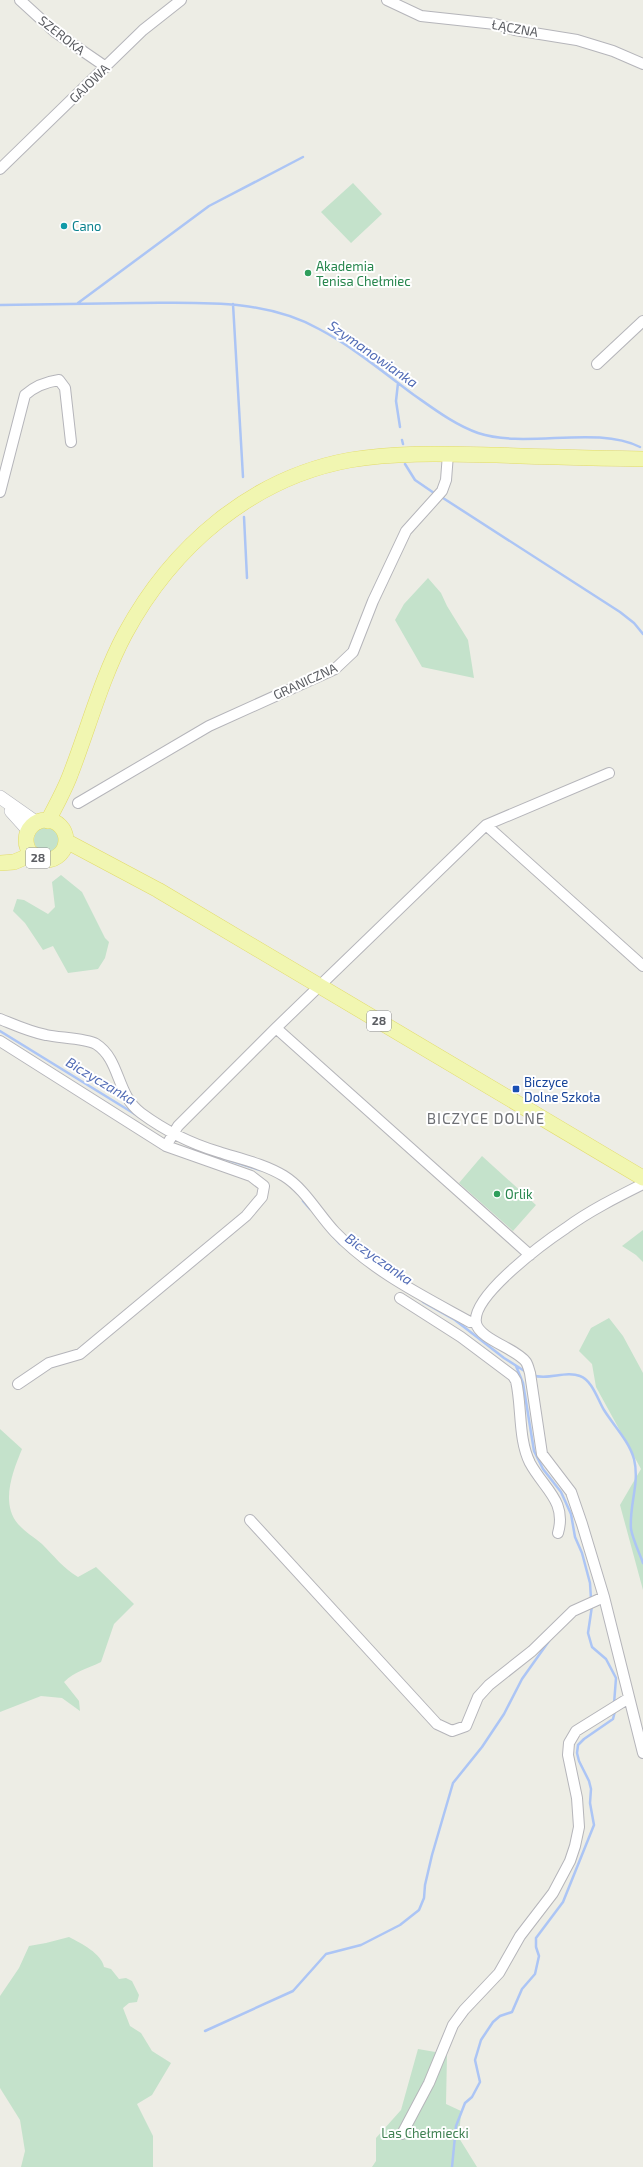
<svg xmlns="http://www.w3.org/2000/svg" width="643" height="2167" viewBox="0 0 643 2167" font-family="'Exo 2',sans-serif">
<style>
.green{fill:#c4e2cb}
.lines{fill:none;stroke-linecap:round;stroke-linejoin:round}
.stream{stroke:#acc5f5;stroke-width:2.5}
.minor-casing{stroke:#b5b5ba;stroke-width:12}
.secondary-casing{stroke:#b6b7bd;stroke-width:14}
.primary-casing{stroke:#e2db69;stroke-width:16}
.minor{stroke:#fff;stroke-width:10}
.secondary{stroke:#fff;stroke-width:13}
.primary{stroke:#f1f6b1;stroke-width:15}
.culture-dot{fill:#0f9aa8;stroke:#fff;stroke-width:1.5}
.leisure-dot{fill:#2e9e5b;stroke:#fff;stroke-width:1.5}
.transit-dot{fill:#1a4fb4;stroke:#fff;stroke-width:1.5}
.labels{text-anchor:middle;stroke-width:4;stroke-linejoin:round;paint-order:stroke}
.shield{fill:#fff;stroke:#8d8e92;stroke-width:1}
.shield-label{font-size:12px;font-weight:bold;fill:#5c5e63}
.street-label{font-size:13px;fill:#5c5e63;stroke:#fff}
.culture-label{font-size:13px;fill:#0d838f;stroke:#fff;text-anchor:start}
.leisure-label{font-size:13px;fill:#27864d;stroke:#fff;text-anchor:start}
.transit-label{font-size:13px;fill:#164399;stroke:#fff;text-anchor:start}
.park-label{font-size:13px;fill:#3f8051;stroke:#fff}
.water-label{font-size:14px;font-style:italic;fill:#526cb6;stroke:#fff}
.quarter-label{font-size:15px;letter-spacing:1px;fill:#6e7075;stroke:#fff}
</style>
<rect width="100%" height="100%" fill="#edede5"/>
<path class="green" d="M353,183l29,31 -31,29 -30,-31z
M428,578l13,15 6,13 21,34 6,38 -52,-11 -27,-47 9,-16z
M34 840a13 13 0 1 1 26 0a13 13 0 1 1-26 0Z
M61,875l21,17 23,46 4,4 -4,16 -7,11 -30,4 -15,-27 -10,4 -18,-27 -12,-12 4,-12 7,1 24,14 7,-7 -3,-25z
M482,1156l54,49 -23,26 -54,-48z
M643,1230v32l-7,-7 -14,-9z
M609,1318l14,18 20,37v217l-23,-85 21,-36 -45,-82 -4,-23 -13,-13 12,-23z
M0,1429l22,20c-9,22 -22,54 -4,75 7,8 16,13 24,20 12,12 21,24 36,33l18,-10 38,37 -20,20 -13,38c-14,7 -26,9 -37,20l15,19 1,10 -18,-13 -21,-2 -41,16z
M69,1937c12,6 33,17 35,30l7,2 8,10 7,-1 6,3 7,14 -2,7 -8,1 -6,5 7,18 11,7 11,18 19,12 -19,32 -15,9 16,32v31h-132l4,-16 -5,-31 -20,-32v-92l19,-28 10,-22 17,-3z
M418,2049l29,5 -1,50 15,7 -2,27 18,29h-105l4,-6v-23l25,-28z"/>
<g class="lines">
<path class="stream" d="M78,303l131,-97 94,-49
M233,304l10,173
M0,305c45,-1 91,-1 136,-2 62,0 127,-5 183,26 34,18 64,43 95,66 20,14 41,30 64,38 49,16 117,-8 162,14
M398,383l-2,18 4,26
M402,440l1,4
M405,464l10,16 19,13
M443,498l177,114 14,11 9,11
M244,517l3,61
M0,1031l138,85
M219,1157l41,13
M303,1201l7,8
M330,1233l10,11
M423,1302l32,18 49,38 22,14
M516,1366l7,17 11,68 9,18 18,23 10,22 4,23 7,16 8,30 1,16
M532,1375c16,6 33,-5 48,1 12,4 18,24 24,34 10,16 25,31 30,49 6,24 -5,46 -3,70 2,11 8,23 12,34
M592,1606l-4,27 4,14 14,12 10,19 -2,26
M205,2031l88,-40 33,-37 35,-9 39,-20 19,-15 5,-12 1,-13 7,-30 21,-72 29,-36 22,-33 18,-35 27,-38
M452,2167l4,-41 9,-23 7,-6 8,-15 -5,-22 6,-20 12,-18 7,-6 12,-4 10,-23 13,-15 4,-18 -3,-9v-9l27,-36 31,-77 -4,-22 1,-14 -2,-8 -10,-20 -2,-8 1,-8 6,-6 29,-20 2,-8"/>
<g class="minor-casing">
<path id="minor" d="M20,0l35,32 51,35
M387,0l34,16 74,8 20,6 62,10 36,11 30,13
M0,169l143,-139 38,-30
M597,364l46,-43
M0,492l25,-97c10,-9 20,-13 34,-15l6,8 6,54
M78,803l131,-77 126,-57 18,-17 20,-51 33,-70 36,-40 4,-11 2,-26
M486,825l157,141
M0,1019c15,6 30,13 46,16 13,3 39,3 50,9 25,16 20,51 45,69 23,17 51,31 78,39 22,7 45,12 65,24 21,13 34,38 51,56 37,39 88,64 135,90h6
M276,1028l254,227
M0,1041l166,105 85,30 13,10 -2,11 -16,19 -166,138 -31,9 -31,21
M166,1146l12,-20 98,-98 210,-203 123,-52
M643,1184c-26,13 -54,27 -77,44 -21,14 -95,68 -90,95 3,16 41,26 50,39 2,3 3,8 4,11l12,81 29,38 11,32 22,73 39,156
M400,1298l61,39 52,39 3,5c6,26 2,58 14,82 14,26 37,38 28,70
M250,1520l187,204 15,7 14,-5 12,-29 11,-12 43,-34 41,-40 31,-14
M402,2134l27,-51 24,-58 11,-15 35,-37 21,-37 33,-43 17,-32 5,-15 4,-19 -2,-29 -9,-43 1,-12 7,-12 53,-33"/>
</g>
<g class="secondary-casing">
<path id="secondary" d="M0,797l37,26
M11,811l18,20"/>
</g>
<g class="primary-casing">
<path id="primary" d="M26 840a20 20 0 1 1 40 0a20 20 0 1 1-40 0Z
M48,821c7,-14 15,-28 21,-43 19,-48 32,-99 56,-144 47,-87 126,-156 225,-174 48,-8 97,-6 146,-5 49,2 98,3 147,4
M66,841l92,49 485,288
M0,863l14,-1 19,-8"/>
</g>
<use href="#minor" class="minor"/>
<use href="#secondary" class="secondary"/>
<use href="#primary" class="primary"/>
</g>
<circle class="culture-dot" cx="64" cy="226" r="4"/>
<g class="leisure-dot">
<circle cx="308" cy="273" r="4"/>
<circle cx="497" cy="1194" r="4"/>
</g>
<rect class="transit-dot" x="512" y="1085" width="8" height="8" rx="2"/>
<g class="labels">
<g class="shield">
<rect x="26" y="848" width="24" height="20" rx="3"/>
<rect x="367" y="1011" width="24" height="20" rx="3"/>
</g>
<g class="shield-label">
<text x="38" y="862">28</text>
<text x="379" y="1025">28</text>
</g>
<g class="street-label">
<text transform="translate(515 28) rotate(10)" y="5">ŁĄCZNA</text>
<text transform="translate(62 35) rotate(38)" y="5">SZEROKA</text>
<text transform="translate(89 83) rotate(-44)" y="5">GAJOWA</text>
<text transform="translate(305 681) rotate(-25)" y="5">GRANICZNA</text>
</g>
<g class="culture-label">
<text x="72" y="231">Cano</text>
</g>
<g class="leisure-label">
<text x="316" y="271">Akademia<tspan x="316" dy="15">Tenisa Chełmiec</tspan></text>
<text x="505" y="1199">Orlik</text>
</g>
<g class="transit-label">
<text x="524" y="1087">Biczyce<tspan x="524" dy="15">Dolne Szkoła</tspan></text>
</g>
<g class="park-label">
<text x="425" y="2138">Las Chełmiecki</text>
</g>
<g class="water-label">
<text transform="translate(373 354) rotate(35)" y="5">Szymanowianka</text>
<text transform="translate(101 1081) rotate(31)" y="5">Biczyczanka</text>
<text transform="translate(379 1259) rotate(35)" y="5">Biczyczanka</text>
</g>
<g class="quarter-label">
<text x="486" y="1124">BICZYCE DOLNE</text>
</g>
</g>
</svg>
